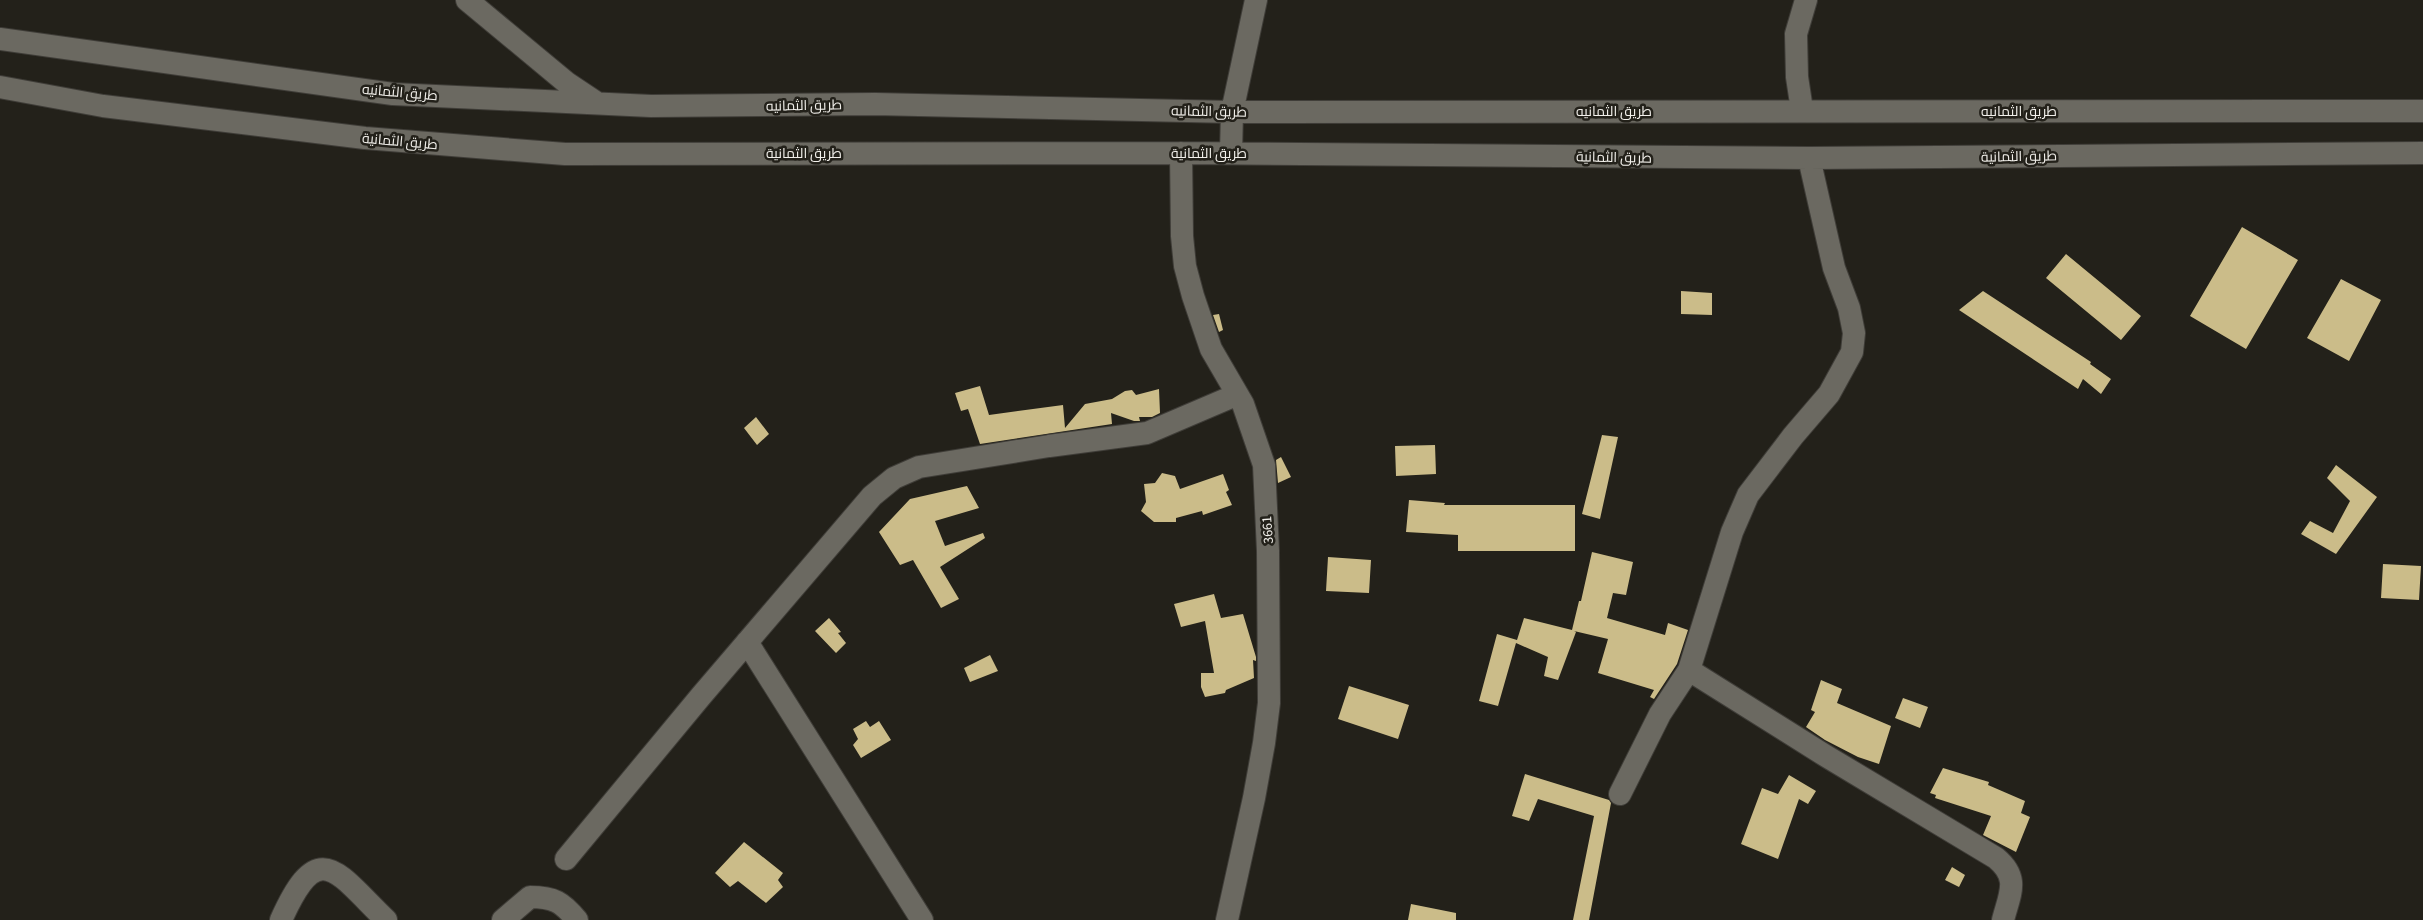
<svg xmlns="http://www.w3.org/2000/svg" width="2423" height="920" viewBox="0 0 2423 920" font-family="'Source Sans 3',Cairo,sans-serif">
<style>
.building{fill:#cbbc89}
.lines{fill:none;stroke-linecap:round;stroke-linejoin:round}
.minor-casing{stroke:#3f3d38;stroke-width:24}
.minor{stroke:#6b6961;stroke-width:22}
.labels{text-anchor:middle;stroke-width:5;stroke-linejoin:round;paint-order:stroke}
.street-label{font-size:14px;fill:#f2f0eb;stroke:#23211a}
</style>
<rect width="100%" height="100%" fill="#23211a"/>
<path class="building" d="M2242,227l56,33 -52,89 -56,-33z
M2066,254l75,62 -20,24 -75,-62z
M2341,279l40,21 -32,61 -42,-23z
M1681,291l31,2v22l-31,-1z
M1983,291l108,71 -1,2 21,15 -10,15 -18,-15 -5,10 -119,-79z
M1219,314l4,16 -4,2 -6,-17z
M980,386l9,29 74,-10 2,23 20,-24 27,-5 13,-8 7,-1 4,5 23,-6 1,24 -8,4h-13l1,4h-6l-23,-8 1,11 -132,20 -12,-35 -7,2 -6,-18z
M756,417l13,17 -12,11 -13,-17z
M1602,435l16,2 -18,82 -18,-5z
M1435,445l1,29 -40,2 -1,-30z
M1281,457l10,20 -13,6 -2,-23z
M2336,465l41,32 -41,57 -35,-20 9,-13 23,12 17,-32 -23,-23z
M1162,473l13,3 5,13 43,-15 6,16 -3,2 6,13 -29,10 -1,-4 -26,7v4h-22l-13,-11 5,-9 -2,-18 11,-1z
M967,486l12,22 -44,13 10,25 38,-13 2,5 -45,29 19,32 -18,9 -28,-48 -13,5 -21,-33 31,-33z
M1409,500l36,3 -1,2h131v46h-117v-16l-52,-3z
M1592,552l41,10 -7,33 -13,-2 -6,25 58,17 3,-12 20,7 -11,34 -23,35 -4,-2 4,-7 -56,-17 10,-34 -34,-8 2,1 -18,48 -14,-4 4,-19 -32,-14 -18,63 -19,-5 18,-67 20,6 7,-22 48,12 7,-29h2z
M1328,557l43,3 -2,33 -43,-2z
M2383,564l38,2 -2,34 -38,-2z
M1214,594l7,24 22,-4 13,43v4l-3,-1 1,18 -28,12 -1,3 -20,4 -4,-10v-14h13l-9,-52 -24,6 -7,-23z
M829,618l12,14 -3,1 8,10 -10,10 -21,-22z
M990,655l8,16 -28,11 -6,-14z
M1821,680l21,9 -5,14 54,23 -12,38 -21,-7 -33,-17 -19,-13 9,-15 -4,-2z
M1349,686l60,19 -11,34 -60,-20z
M1903,698l25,9 -8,21 -25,-10z
M866,721l4,6 9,-6 12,19 -30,18 -8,-13 5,-6 -5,-10z
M1943,768l46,14 -1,3 37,16 -4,12 9,4 -14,35 -33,-17 8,-19 -56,-18 1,-3 -6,-2z
M1525,774l84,26 2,3 -22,117h-16l21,-104 -56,-17 -9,22 -17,-5z
M1789,775l27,16 -8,13 -9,-5 -21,60 -37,-15 21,-56 16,6z
M744,842l39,31 -5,7 5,7 -17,16 -28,-22 -8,6 -15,-14z
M1952,867l13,8 -6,12 -14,-7z
M1411,904l45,9v7h-48z"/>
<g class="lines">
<g class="minor-casing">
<path id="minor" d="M467,0l100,83 30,20
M0,39l393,55 258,12 224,-2 357,8 1191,-1
M0,87l103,19 262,32 200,16 616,-1 628,5 614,-5
M1802,110l-5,-33 -1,-43 10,-34
M1181,153l1,83 3,30 8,30 18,53 32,55 21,61 4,86 1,152 -5,40 -10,55 -27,122
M1231,153l1,-41 24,-112
M747,642l175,278
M1689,670l137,86 170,102c24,20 14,35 7,62
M1620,794l40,-80 29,-44 43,-138 16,-37 45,-59 36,-42 23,-42 2,-19 -5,-25 -15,-40 -25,-110
M566,859l135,-163 171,-200 22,-18 25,-11 130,-21 98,-13 89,-38
M281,920c38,-85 55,-48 105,0
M503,920l27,-23c24,0 32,5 47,23"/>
</g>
<use href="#minor" class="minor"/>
</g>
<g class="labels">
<g class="street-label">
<text transform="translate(400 92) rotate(5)" y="5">طريق الثمانيه</text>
<text transform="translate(804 105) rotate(-1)" y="5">طريق الثمانيه</text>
<text transform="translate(1209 111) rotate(1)" y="5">طريق الثمانيه</text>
<text x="1614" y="116">طريق الثمانيه</text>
<text x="2019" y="116">طريق الثمانيه</text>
<text transform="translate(400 141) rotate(5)" y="5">طريق الثمانية</text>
<text x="804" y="158">طريق الثمانية</text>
<text x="1209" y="158">طريق الثمانية</text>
<text transform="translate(2019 156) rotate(-1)" y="5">طريق الثمانية</text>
<text transform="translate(1614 157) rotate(1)" y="5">طريق الثمانية</text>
<text transform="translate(1267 530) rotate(-94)" y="5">3661</text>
</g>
</g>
</svg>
